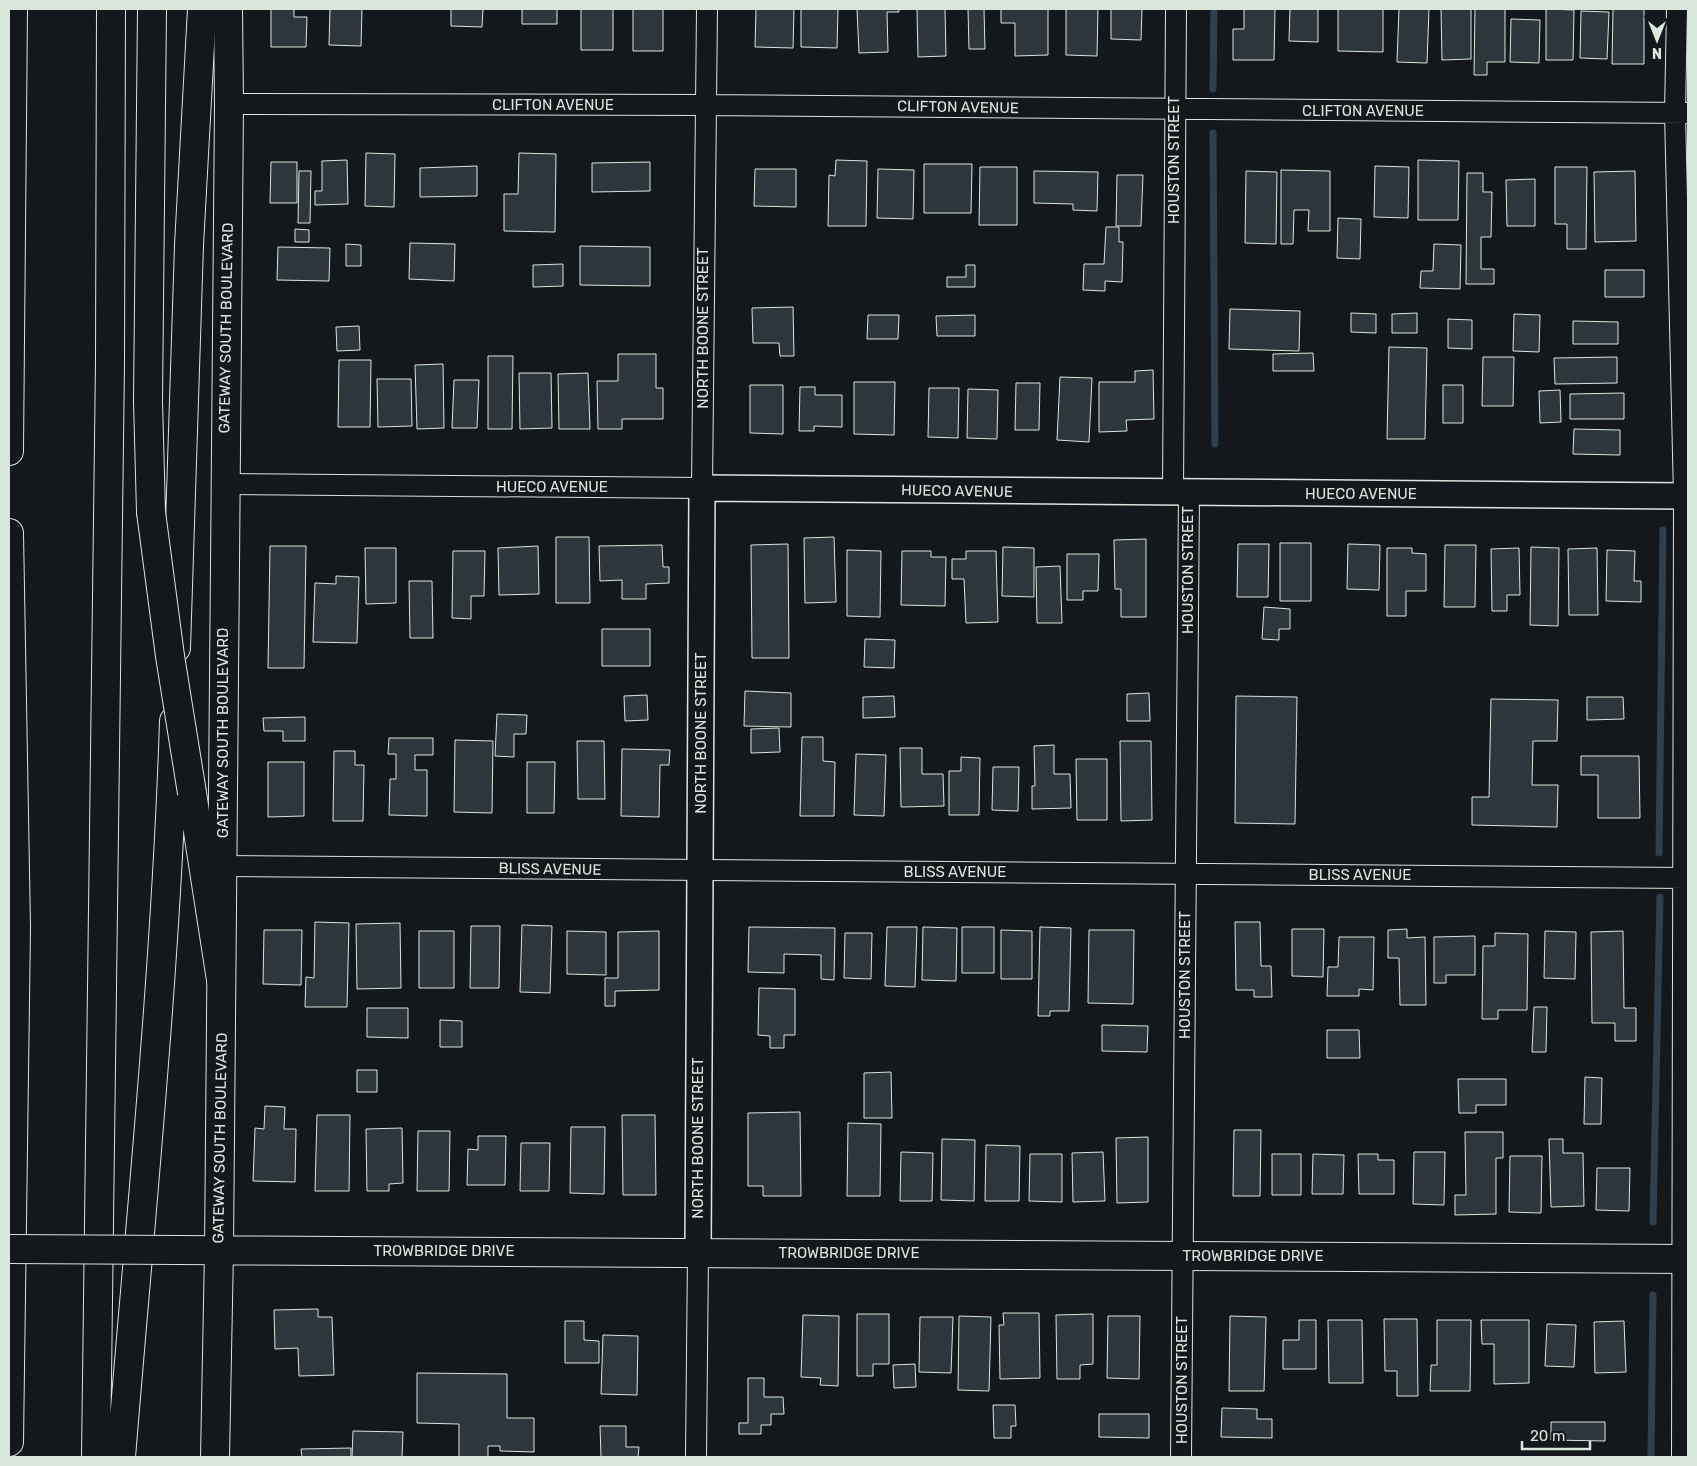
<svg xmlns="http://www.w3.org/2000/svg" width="1697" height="1466" viewBox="0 0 1697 1466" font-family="Rubik,sans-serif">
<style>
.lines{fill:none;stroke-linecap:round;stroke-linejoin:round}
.stream{stroke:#2f3f4d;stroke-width:7}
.building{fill:#2c363c;stroke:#d8e6dc}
.minor-casing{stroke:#d8e6dc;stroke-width:22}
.tertiary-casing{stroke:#d8e6dc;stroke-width:28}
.secondary-casing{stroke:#d8e6dc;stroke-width:30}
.motorway-casing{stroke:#d8e6dc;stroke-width:30}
.minor{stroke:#14181c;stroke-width:20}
.tertiary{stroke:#14181c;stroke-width:25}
.secondary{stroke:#14181c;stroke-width:28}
.motorway{stroke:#14181c;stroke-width:28}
.secondary-bridge-casing{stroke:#d8e6dc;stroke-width:30;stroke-linecap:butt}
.motorway-bridge-casing{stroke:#d8e6dc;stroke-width:30;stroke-linecap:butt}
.secondary-bridge{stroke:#14181c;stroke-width:28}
.motorway-bridge{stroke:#14181c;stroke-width:28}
.labels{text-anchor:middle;stroke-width:4;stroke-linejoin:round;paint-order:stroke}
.street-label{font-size:15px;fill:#d8e6dc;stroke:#14181c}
</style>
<rect width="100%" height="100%" fill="#14181c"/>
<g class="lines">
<path class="stream" d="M1213,89l1,-80
M1213,133l2,311
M1659,853l4,-323
M1653,1222l7,-325
M1651,1457l2,-162"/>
</g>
<path class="building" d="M271,9h23v8h13l-1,30h-35z
M330,9h32l-1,37 -32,-1z
M451,9h32l-1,18 -31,-1z
M522,9h35v15h-35z
M581,9h32v41h-32z
M633,9h30v42h-30z
M756,9h38l-1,39 -38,-1z
M801,9h37l-1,39 -36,-1z
M857,9h42v3h-12l1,40 -29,1z
M917,9h28l1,47 -28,1z
M968,9h16l1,40h-16z
M1001,9h47v46l-33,1v-33h-14z
M1066,9h32l-1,47 -31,-1z
M1111,9h39h-8l-1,31 -30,-1z
M1244,9h31l-1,51h-41v-31h11z
M1290,9h28v33l-29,-1z
M1338,9h45v43l-45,-1z
M1399,9h30l-2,54 -30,-1z
M1441,9h30v50l-29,1z
M1475,9h30v53h-18v13h-13z
M1546,9l28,1 -1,50h-27z
M1613,9h31v55h-32z
M1581,11l28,1 -2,47 -27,-1z
M1511,19l29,1 -1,43 -29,-1z
M366,153l29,1 -1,53 -29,-1z
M519,153l37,1 -1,78 -51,-1v-37h14z
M347,160l1,44 -33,1v-14h7v-30z
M836,160l31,1 -1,65h-38l1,-51 6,1z
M1418,160l41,1 -1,59h-40z
M271,162h26v41h-27z
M650,162v29l-58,1v-29z
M924,164h48l-1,49h-47z
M477,166v30l-57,1v-29z
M1375,166l34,1 -1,51 -34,-1z
M980,167h37v58h-38z
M1555,167h32l-1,82h-19v-25h-12z
M755,169h41v38l-42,-1z
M878,169l36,1 -1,49 -36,-1z
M1281,170l49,1v60h-22l1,-21h-15l-1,34h-12z
M299,171h12l-1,52h-12z
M1034,171l64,1 -1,39 -24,-1v-6l-39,-1z
M1246,171l31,1 -1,72 -31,-1z
M1635,171l1,70 -41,1 -1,-70z
M1467,173h16v19h9l-1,45h-10v32h13v15h-28z
M1117,175h26l-2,51h-25z
M1535,179v47h-28l-1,-46z
M1338,218l23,1 -1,40 -23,-1z
M1106,227h13v15h4l-1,40 -17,-1v10l-22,-1 1,-26h20z
M295,229l14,1v12h-14z
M410,243l45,1 -1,37 -45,-2z
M346,244l15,1v21h-15z
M1434,244l27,1 -1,44 -40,-1 1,-17h12z
M580,246l70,1v39l-70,-1z
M278,247l52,1 -1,33 -52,-1z
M563,264v22l-30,1v-22z
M966,265h9v22h-28v-10h19z
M1605,270h39v27h-39z
M793,307l1,49h-14l-1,-13h-26l-1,-35z
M1230,309l70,2 -1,40 -70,-2z
M1351,313l25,1v19l-25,-1z
M1417,313v20h-25v-19z
M1514,314l26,1 -1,37 -26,-1z
M868,315h31l-1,24h-31z
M975,315v21h-38l-1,-20z
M1448,319l24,1v29l-24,-1z
M1573,321l45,1v22h-45z
M359,326l1,24 -23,1 -1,-24z
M1389,347l38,1 -2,91h-38z
M1313,353l1,18h-41v-17z
M618,354h38v34h7v31h-41v10h-24l-1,-48h21z
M488,356h25l-1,73h-24z
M1483,357h31l-1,49h-31z
M1617,357v26l-62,1 -1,-26z
M339,360h32l-1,67h-32z
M443,364l1,64 -27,1 -2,-64z
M1153,370l1,49 -28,1 1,11 -28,1v-50h36v-11z
M519,373h32l1,55 -32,1z
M588,373l2,56h-31l-1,-55z
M1060,377l32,1 -3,64 -32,-2z
M377,379h34l1,47 -34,1z
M454,380h25l-2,48h-25z
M854,382h41l-1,53 -40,-1z
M1016,383h24l-1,47h-24z
M750,385h33v49l-33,-1z
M1443,385h20v38h-20z
M800,387h15v8h27v32l-28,-1v5h-15z
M929,388h30l-1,50 -30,-1z
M968,389l30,1 -1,49 -30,-1z
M1560,390l1,32 -21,1 -1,-32z
M1624,393v26h-54v-25z
M1574,429l46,1v25l-47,-1z
M556,537h33l1,66h-34z
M834,537l2,65 -31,1 -1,-65z
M1146,539v78h-25v-28h-6l-1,-49z
M1280,543h31v58h-31z
M788,544l1,114h-37l-1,-113z
M1238,544h31l-1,53h-31z
M1348,544l32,1 -1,45 -32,-1z
M662,545l1,22h6v16l-23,1v15h-24v-19l-22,1 -1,-35z
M1445,545h31l-1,62h-31z
M270,546h36l-2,122h-36z
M538,546l1,48 -40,1 -1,-47z
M1003,547l31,1v49l-32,-1z
M1531,547l28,1 -1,78 -28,-1z
M365,548h31v55l-30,1z
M1387,548h25v5l14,1v37h-20v25h-19z
M1519,548l1,47h-13v16h-15l-1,-62z
M1597,548l1,67h-29l-1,-66z
M847,550l34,1 -1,66 -33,-1z
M1607,550l28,1 -1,30h7v21l-35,-1z
M453,551h32l-1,45h-13v23l-19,-1z
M902,551h29v6h15l-1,49 -44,-1z
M966,551h30l2,71 -32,1 -2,-44h-12v-20h14z
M1067,554h32l-1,37h-15v9h-16z
M1060,566l2,57h-25l-1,-56z
M336,576l23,1 -2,66 -44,-1 2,-59 21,1z
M409,581h23l1,57h-23z
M1264,607l26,2v20h-11v11l-17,-1z
M602,629h48v37h-48z
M865,639l30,1 -1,28 -30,-1z
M745,691l46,2v34l-47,-1z
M1149,693l1,28h-23v-27z
M647,695l1,25 -23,1 -1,-25z
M894,696l1,21 -32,1v-21z
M1236,696l61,1 -2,127 -60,-1z
M1587,697h36l1,22 -37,1z
M1491,699l67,1 -1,41h-24l-1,44h26l-1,42 -85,-2v-28h17z
M497,714l30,1 -1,19h-12v23l-19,-1z
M305,717v24h-22v-10h-19l-1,-13z
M779,728l1,24 -29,1v-24z
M802,737h21v24l12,1 -1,54h-34z
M389,738h44v17h-18v15h12v46l-38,-1 1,-36h6v-25h-8z
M455,740l38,1 -1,72 -38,-1z
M577,741h27l1,58h-27z
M1120,741h31l1,79 -31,1z
M1054,745v29h16l1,34 -39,1v-23h3l-1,-40z
M900,748h22v26h21l1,32 -43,1z
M622,749l48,1 -1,15h-9l-1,52 -38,-1z
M334,751h21v14h9l-1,56h-30z
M856,754l30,1 -2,61 -30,-1z
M1581,756h58l1,62h-42v-43h-17z
M961,757l19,1 -1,57h-30v-44h12z
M1076,759h31v61h-30z
M268,762h36v54l-36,1z
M527,762h28l-1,51h-27z
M993,767h26l-1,44 -26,-1z
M315,922l34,1 -2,84h-42l1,-30 8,1z
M1235,922h25l1,44h10l1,31h-18v-7h-18z
M400,923l1,65 -44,1 -1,-65z
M522,925l30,1 -2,67 -30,-1z
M471,926h29l-1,62h-29z
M749,927l86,1 -1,52 -13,-1v-24l-37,-1v19l-36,-1z
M887,927h30l-2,60 -30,-1z
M923,927l34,1 -1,53 -34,-1z
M962,927h32v46h-32z
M1040,927l31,1 -2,83h-19v5h-12z
M1292,929h32l-1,48 -31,-1z
M1407,929v9l18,-1 1,68h-26l-1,-47h-11v-28z
M264,930h38l-1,55 -38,-1z
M1001,930l31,1v48h-31z
M1089,930h45l-1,74 -45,-1z
M419,931h35v57h-35z
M567,931l39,1v43l-39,-1z
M659,931v59l-44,1v15h-10v-28h13v-46z
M1545,931l31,1 -1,47 -31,-1z
M1623,931l1,77h12v33h-21v-18h-23l-1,-91z
M845,933h27l-1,46 -27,-1z
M1495,933l33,1 -1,76h-29v9h-16l1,-73h12z
M1475,936v39h-29v8h-12v-46z
M1339,937h35l-1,53 -14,-1v7h-32l1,-29h10z
M759,988l36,1v46h-11v13h-14v-12l-12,-1z
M1534,1007h13l-1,45h-14z
M367,1008h41v30l-41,-1z
M440,1020l22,1v26h-22z
M1102,1025l46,1 -1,26 -45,-1z
M1327,1030h32l1,28h-33z
M357,1070h20v22h-20z
M891,1072l1,46h-28v-45z
M1585,1077l17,1 -1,46h-17z
M1458,1079h48v26h-30v8h-17z
M265,1106l20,1 -1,22h12l-1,53 -42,-1 2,-53 9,1z
M800,1112l1,84h-38v-10h-15v-73z
M317,1115h33l-1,76h-34z
M622,1115h33l1,80h-33z
M848,1123l33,1 -1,72h-33z
M571,1127h34l-1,67 -34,-1z
M402,1128l1,55 -14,1v7h-22l-1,-62z
M1234,1130h27l-1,66h-27z
M418,1131h32l-1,60h-32z
M1465,1132h38v26h-7v56l-41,1v-20h11z
M478,1136h28l-1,49h-38l1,-36 10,1z
M1148,1137v65l-31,1 -1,-65z
M942,1139l33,1 -1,61 -33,-1z
M1549,1139h14v14h20l1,53 -33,1z
M521,1143h29l-1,48h-29z
M986,1145l34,1 -1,55h-34z
M901,1152l32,1 -1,48h-32z
M1103,1152l2,49 -32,1 -1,-49z
M1414,1152h31l-1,53 -31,-1z
M1030,1154h32v48l-33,-1z
M1272,1154h29v41h-29z
M1313,1154l31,1 -1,39h-31z
M1358,1154h20v6h16v34h-35z
M1510,1156h32l-1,57 -32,-1z
M1597,1168h33l-1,43 -33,-1z
M318,1309v8h14l2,58 -35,1 -1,-28 -23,1 -1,-39z
M1003,1313h36l1,65 -40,1 -1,-54h5z
M857,1314h32v50h-16v12h-16z
M1093,1314v50l-13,1v14h-23l-1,-64z
M803,1315l36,1 -1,70 -18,-1 1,-7 -20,-1z
M959,1316l32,1 -2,74 -31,-1z
M1108,1316h32l-1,63 -32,-1z
M1230,1316l36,1 -2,74h-35z
M920,1317h33l-2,56 -32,-1z
M1384,1319h33l1,77h-21v-25h-12z
M1299,1320h17v49h-33v-29h16z
M1328,1320h34l1,63h-34z
M1437,1320h34l-1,71h-40l1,-26h6z
M1481,1320h48v63l-35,1v-40h-12z
M565,1321h19v19l15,1v22h-34z
M1624,1321l2,51 -31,1 -1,-51z
M1547,1324l29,1 -2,42 -29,-1z
M603,1335l35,1 -1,59 -36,-1z
M915,1364l1,23 -22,1 -1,-23z
M417,1373l90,1v44h27v34l-34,-1v-5h-12v11h-29v-33l-42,-1z
M748,1378h16v19h19l1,17h-13v11h-10v9h-22v-11h9z
M993,1405h22l1,21h-5v12h-17z
M1222,1408l35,1v10h15v19l-51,-1z
M1099,1414h50v24l-50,-1z
M1551,1422h54v19l-54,-1z
M600,1426h26v21h13l-1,10h-37z
M353,1431l50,1 -1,25h-50z
M351,1448v9h-49l-1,-8z"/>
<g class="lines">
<g class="minor-casing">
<path id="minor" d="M1677,9l-2,104 9,383 -2,961
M229,104l477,1 982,8
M225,484l477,4 5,-479
M1173,492l3,-483
M222,866l1466,12
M696,1457l2,-204
M1181,1457l8,-965"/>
</g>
<g class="tertiary-casing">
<path id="tertiary" d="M698,1253l4,-765 986,8"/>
</g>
<g class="secondary-casing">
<path id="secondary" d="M178,1250l1510,9
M215,1457l4,-206 10,-1147 -1,-95"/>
</g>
<g class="motorway-casing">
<path id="motorway" d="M9,451l4,-442
M151,512l-3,-111 4,-392
M9,533l7,394 -7,515
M176,648l13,-403 13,-236
M192,793l29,187
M96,1457l14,-1095 1,-353
M121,1457c20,-245 45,-490 53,-736"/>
</g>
<use href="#minor" class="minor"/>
<use href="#tertiary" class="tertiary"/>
<use href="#secondary" class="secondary"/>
<use href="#motorway" class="motorway"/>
<g class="secondary-bridge-casing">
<path id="secondary-bridge" d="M9,1249l169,1"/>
</g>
<g class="motorway-bridge-casing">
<path id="motorway-bridge" d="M151,512l19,144 22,137"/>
</g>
<use href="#secondary-bridge" class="secondary-bridge"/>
<use href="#motorway-bridge" class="motorway-bridge"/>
</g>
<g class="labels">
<g class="street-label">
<text x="553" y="110">CLIFTON AVENUE</text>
<text transform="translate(958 107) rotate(1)" y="5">CLIFTON AVENUE</text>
<text x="1363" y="116">CLIFTON AVENUE</text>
<text transform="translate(1174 160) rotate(-90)" y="5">HOUSTON STREET</text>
<text transform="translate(226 328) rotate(-89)" y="5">GATEWAY SOUTH BOULEVARD</text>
<text transform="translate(703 328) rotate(-90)" y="5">NORTH BOONE STREET</text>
<text x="552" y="492">HUECO AVENUE</text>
<text transform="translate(957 491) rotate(1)" y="5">HUECO AVENUE</text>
<text x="1361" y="499">HUECO AVENUE</text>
<text transform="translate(1188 570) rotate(-90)" y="5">HOUSTON STREET</text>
<text transform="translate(223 733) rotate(-90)" y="5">GATEWAY SOUTH BOULEVARD</text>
<text transform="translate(701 733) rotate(-90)" y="5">NORTH BOONE STREET</text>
<text transform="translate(550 869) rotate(1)" y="5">BLISS AVENUE</text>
<text x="955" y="877">BLISS AVENUE</text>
<text x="1360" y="880">BLISS AVENUE</text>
<text transform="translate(1185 975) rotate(-90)" y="5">HOUSTON STREET</text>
<text transform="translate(220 1138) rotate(-89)" y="5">GATEWAY SOUTH BOULEVARD</text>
<text transform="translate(698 1138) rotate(-90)" y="5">NORTH BOONE STREET</text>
<text x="444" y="1256">TROWBRIDGE DRIVE</text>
<text x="849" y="1258">TROWBRIDGE DRIVE</text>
<text x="1253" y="1261">TROWBRIDGE DRIVE</text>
<text transform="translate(1182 1380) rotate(-90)" y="5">HOUSTON STREET</text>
</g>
</g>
<rect width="1697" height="1466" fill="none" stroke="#d8e6dc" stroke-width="20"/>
<g transform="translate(1657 40) rotate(180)" stroke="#14181c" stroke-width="4" paint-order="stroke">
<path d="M0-4L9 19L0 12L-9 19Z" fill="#d8e6dc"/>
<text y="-8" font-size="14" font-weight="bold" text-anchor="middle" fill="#d8e6dc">N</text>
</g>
<path d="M1522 1441v8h68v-8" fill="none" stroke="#d8e6dc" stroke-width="2.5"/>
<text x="1530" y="1441" font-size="15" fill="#d8e6dc" stroke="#14181c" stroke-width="4" paint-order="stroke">20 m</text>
</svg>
